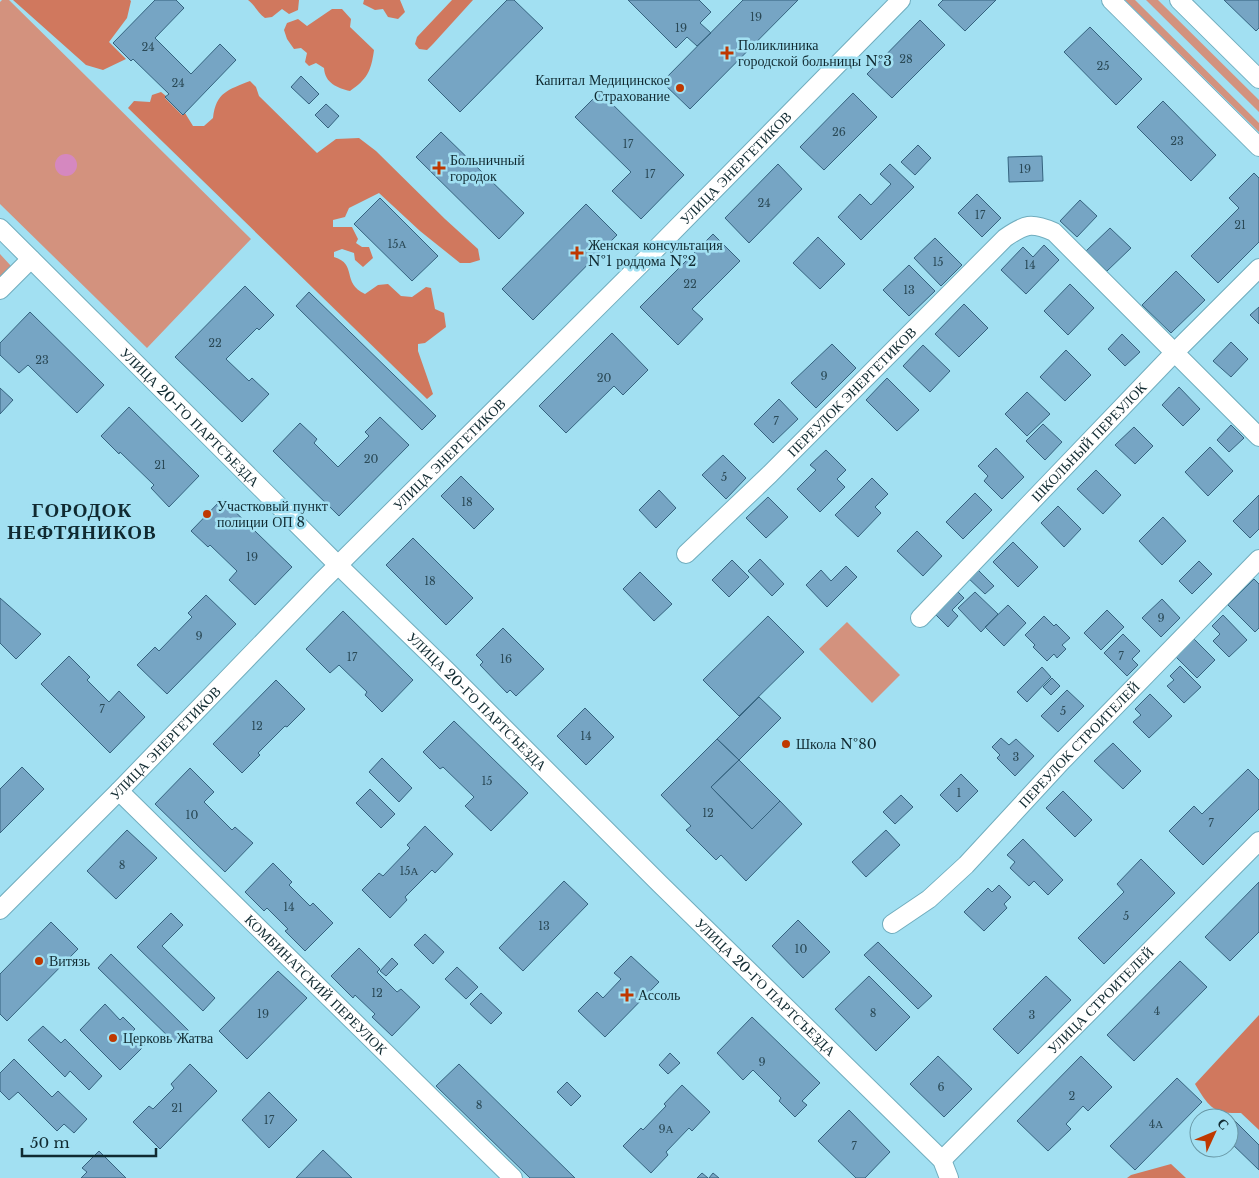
<svg xmlns="http://www.w3.org/2000/svg" width="1259" height="1178" viewBox="0 0 1259 1178" font-family="'Libre Baskerville',serif">
<style>
.green{fill:#d3927e}
.forest{fill:#d0785e}
.water{fill:#d588c0}
.building{fill:#76a5c4;stroke:#35637f}
.lines{fill:none;stroke-linecap:round;stroke-linejoin:round}
.street-casing{stroke:#70adbe;stroke-width:20}
.street{stroke:#fff;stroke-width:18}
.poi-dot{fill:#bf3800;stroke:#a2e0f2;stroke-width:2}
.labels{text-anchor:middle;stroke-width:5;stroke-linejoin:round;paint-order:stroke}
.number-label{font-size:11px;fill:#2a4956}
.poi-label{font-size:14px;fill:#102a31;stroke:#a2e0f2;text-anchor:start}
.street-label{font-size:14px;fill:#102a31;stroke:#a2e0f2}
.district-label{font-size:19px;font-weight:bold;letter-spacing:1px;fill:#102a31;stroke:#a2e0f2}
</style>
<rect width="100%" height="100%" fill="#a2e0f2"/>
<path class="green" d="M2,0h7l242,239 -104,109 -147,-144v-202z
M1125,0h10l124,123v9z
M1146,0h12l101,100v12z
M0,254l11,12 -11,11z
M847,622l53,53 -28,28 -53,-54z"/>
<path class="forest" d="M13,0h117l1,1 -4,17 -18,24 17,17 -23,11 -17,-5z
M248,0h51l-1,10 -9,4 -7,-5 -10,8 -7,1c-7,-5 -11,-14 -17,-18z
M364,0h36l5,12 -7,7 -10,-2 -5,-8 -8,1 -12,-6z
M452,0h21l-40,44 -6,6 -8,-1 -4,-5 2,-7z
M332,9h10l9,10 -1,8 24,23c-3,22 -7,29 -24,41 -13,-3 -25,-8 -26,-23l-8,-5 -7,3 -4,-4 2,-9 -6,-5 -7,1 -7,-10 -3,-9 3,-7 11,-4 9,7z
M250,81l6,6 3,9 58,57 19,-14 23,-1 17,13 69,68 33,30 2,11 -10,3h-10l-40,-32 -41,-38 -30,15 -4,9 -12,3v7h19l6,12 -2,4 6,4h7l4,11 -10,9 -8,-7 -1,-7 -12,-4 -8,3v5c24,7 7,26 31,37l13,-9 10,-1 13,12 11,1 14,-10 5,1 4,21 9,4 2,14 -21,16 -7,1v7l15,43 -6,5 -299,-291 6,-7 16,1 2,-7 9,-3 5,4 -1,2 17,17 3,-2 8,13h11l9,-8c3,-26 15,-28 37,-37z
M1259,1015v115l-18,-17c-28,1 -32,-6 -46,-29z
M1171,1164l15,14h-59l4,-3z"/>
<path class="water" d="M55 165a11 11 0 1 1 22 0a11 11 0 1 1-22 0Z"/>
<path class="building" d="M155,0h21l8,8 -29,30 36,36 29,-30 16,16 -53,55 -18,-18 4,-3 -36,-35 -2,2 -18,-18z
M507,0h7l29,28 -83,84 -32,-32z
M628,0h71l12,12 -11,11 11,10 -14,13 -10,-9 -11,11z
M743,0h55l-108,109 -28,-27z
M943,0h53l-31,31 -27,-26z
M1224,0h35v28l-3,3z
M920,20l25,25 -53,53 -25,-24z
M1090,27l52,52 -26,26 -52,-53z
M301,76l18,18 -10,10 -18,-17z
M600,92l84,83 -43,44 -29,-28 19,-19 -56,-55z
M853,93l24,24 -53,53 -24,-23z
M1163,101l53,54 -25,26 -54,-54z
M326,104l13,12 -11,12 -13,-13z
M441,132l83,81 -25,26 -83,-82z
M918,145l13,13 -16,17 -14,-13z
M1042,156l1,25 -34,1 -1,-25z
M778,164l24,25 -53,54 -24,-25z
M890,164l24,23 -53,53 -23,-23 22,-23 11,11 20,-21 -11,-10z
M1254,173l5,5v64l-41,41 -27,-27 48,-48 -10,-10z
M977,194l24,24 -19,19 -24,-24z
M380,198l58,58 -26,25 -58,-57z
M1080,200l17,16 -20,21 -17,-16z
M586,204l31,31 -84,85 -31,-31z
M1110,228l21,20 -24,23 -21,-20z
M713,234l27,27 -48,48 11,10 -25,26 -38,-38z
M818,237l27,27 -25,25 -27,-26z
M935,238l27,27 -21,21 -27,-28z
M1044,245l15,15 -33,34 -25,-24 22,-23 10,10z
M909,265l26,26 -26,25 -26,-26z
M1176,271l29,29 -34,33 -29,-28z
M1070,284l24,24 -26,27 -24,-24z
M245,286l29,29 -15,15 -2,-2 -31,31 23,22 3,-3 17,16 -27,28 -67,-65z
M309,292l127,124 -14,14 -126,-124z
M964,304l24,24 -29,29 -24,-23z
M1259,307v17l-9,-9z
M30,312l74,73 -27,28 -49,-48 -9,8 -19,-18v-12z
M612,333l36,37 -25,25 -9,-9 -48,47 -27,-27z
M1122,334l18,18 -15,14 -17,-17z
M1231,342l17,17 -17,18 -18,-16z
M832,344l24,24 -40,40 -25,-25z
M923,345l27,26 -20,21 -27,-26z
M1066,350l25,25 -26,26 -25,-24z
M887,378l32,32 -22,21 -31,-31z
M1179,387l21,22 -17,17 -21,-21z
M0,388l13,12 -13,14z
M1027,392l23,22 -23,22 -22,-22z
M779,399l19,20 -25,24 -19,-19z
M129,407l70,69 -30,31 -18,-19 3,-3 -34,-33 -1,2 -18,-18z
M380,417l29,28 -70,71 -66,-65 27,-28 17,16 -3,4 24,24 31,-31 -4,-4z
M1043,424l19,18 -17,18 -19,-19z
M1231,425l13,13 -15,14 -12,-12z
M1134,427l19,19 -18,18 -20,-19z
M1210,447l23,24 -25,25 -23,-24z
M996,448l28,29 -22,22 -18,-18 4,-5 -10,-10z
M826,450l20,20 -9,9 8,8 -25,25 -23,-23 19,-19 -6,-5z
M723,455l23,23 -20,21 -24,-24z
M1096,470l25,25 -18,19 -26,-25z
M461,476l33,33 -20,20 -33,-33z
M872,478l16,16 -13,13 6,6 -23,24 -23,-22z
M659,490l17,18 -20,20 -17,-18z
M975,493l17,17 -29,29 -17,-17z
M1259,495v34l-9,9 -17,-17z
M768,497l20,20 -22,21 -20,-20z
M222,499l70,68 -37,38 -26,-25 8,-9 -27,-26 -2,2 -17,-16z
M1058,506l23,23 -17,18 -23,-24z
M1163,517l23,24 -24,24 -23,-24z
M917,531l25,25 -19,20 -26,-25z
M413,538l60,60 -27,27 -60,-60z
M1013,542l25,25 -20,20 -25,-25z
M760,559l24,25 -12,12 -24,-25z
M732,560l17,17 -20,20 -17,-17z
M1199,561l13,13 -20,20 -13,-13z
M846,566l11,11 -30,30 -21,-22 15,-15 10,11z
M975,567l19,19 -9,8 -19,-18z
M640,572l32,32 -18,17 -31,-32z
M1254,579l5,5v44l-4,4 -27,-27z
M953,587l11,11 -12,12 6,6 -10,11 -17,-17z
M975,592l23,22 -17,18 -23,-24z
M206,595l30,29 -69,70 -30,-29 18,-18 4,4 33,-34 -4,-4z
M0,598l41,36 -25,25 -16,-16z
M1162,599l18,19 -19,19 -19,-19z
M1008,605l18,18 -22,23 -19,-19z
M1107,610l17,17 -23,23 -17,-17z
M343,611l70,69 -31,32 -17,-17 2,-3 -28,-27 -9,8 -24,-24z
M1223,615l24,25 -18,17 -16,-16 7,-7 -8,-8z
M768,616l36,36 -65,64 -36,-36z
M1044,616l10,10 2,-2 14,14 -8,7 4,4 -9,9 -3,-4 -7,7 -14,-14 2,-2 -10,-10z
M503,628l41,41 -28,27 -6,-6 -3,3 -27,-28 3,-3 -7,-7z
M1123,634l17,17 -8,8 6,6 -11,11 -23,-23z
M1193,638l22,22 -18,18 -22,-22z
M69,656l21,21 -3,3 22,22 10,-11 26,26 -35,36 -69,-69z
M1180,666l21,21 -17,16 -17,-17 7,-6 -4,-4z
M1042,667l9,10 -24,25 -10,-10z
M1052,678l8,8 -9,9 -8,-8z
M276,680l29,29 -18,18 -2,-1 -27,27 2,2 -18,18 -29,-29z
M1067,690l17,16 -26,26 -17,-16z
M1150,694l22,22 -23,22 -16,-16 8,-7 -6,-6z
M759,697l22,21 -42,42 -22,-21z
M585,708l29,29 -28,28 -29,-29z
M454,721l74,72 -37,38 -26,-25 9,-9 -31,-30 -3,2 -17,-17z
M1001,738l8,7 7,-6 18,17 -19,20 -18,-18 3,-3 -8,-8z
M717,739l22,21 -28,27 41,42 28,-28 22,23 -56,57 -25,-26 -5,5 -30,-30 5,-4 -30,-31z
M1113,743l28,28 -18,18 -29,-28z
M382,758l30,30 -13,14 -30,-30z
M739,760l41,41 -28,28 -41,-42z
M22,767l22,22 -44,44v-44z
M190,768l24,24 -10,10 28,28 3,-3 18,16 -28,29 -70,-68z
M1248,769l11,11v29l-56,56 -34,-34 25,-25 8,8z
M961,774l17,17 -21,21 -17,-17z
M370,789l25,25 -14,14 -25,-25z
M1063,791l29,29 -17,17 -29,-29z
M901,795l12,12 -18,17 -12,-12z
M425,826l28,28 -18,19 -3,-3 -27,27 2,3 -17,18 -28,-28 17,-17 4,3 27,-28 -3,-3z
M127,830l30,28 -41,41 -29,-28z
M886,830l14,15 -34,32 -14,-15z
M1023,839l40,41 -15,15 -14,-14 -5,5 -19,-18 5,-6 -8,-7z
M1141,859l34,34 -71,71 -26,-26 46,-46 -7,-8z
M273,863l19,19 -3,3 21,21 3,-3 20,20 -28,28 -20,-20 3,-2 -21,-21 -3,3 -19,-19z
M564,881l24,23 -65,67 -24,-23z
M1259,882v50l-29,29 -25,-24z
M999,885l12,12 -7,7 3,4 -23,23 -20,-19 24,-24 4,4z
M171,913l12,12 -21,21 53,52 -12,13 -66,-64z
M798,920l32,32 -27,26 -31,-32z
M51,922l27,27 -71,72 -7,-7v-40z
M425,934l19,18 -11,12 -19,-19z
M878,942l54,54 -14,13 -54,-54z
M359,948l21,21 -3,3 20,20 4,-3 19,18 -28,29 -20,-19 3,-3 -20,-19 -2,3 -22,-22z
M111,954l78,77 -13,13 -78,-76z
M631,956l28,26 -54,55 -27,-26 19,-19 6,6 18,-19 -7,-6z
M392,958l6,6 -12,12 -6,-5z
M1180,961l27,26 -73,74 -27,-26z
M457,967l21,20 -12,12 -21,-20z
M278,971l29,27 -60,61 -28,-28z
M869,976l41,41 -34,34 -41,-42z
M1046,976l25,24 -53,54 -25,-25z
M481,993l21,20 -11,11 -21,-20z
M105,1004l15,16 3,-3 12,12 -3,3 13,13 -25,25 -40,-40z
M752,1017l68,66 -18,18 5,4 -12,12 -16,-16 2,-3 -28,-28 -10,10 -26,-27z
M43,1026l18,17 4,-4 37,37 -13,14 -19,-19 -5,6 -37,-37z
M670,1053l10,10 -12,11 -9,-9z
M938,1056l34,33 -28,28 -34,-33z
M1081,1056l31,31 -24,24 -5,-5 -17,18 5,5 -23,22 -31,-30z
M14,1059l38,38 6,-6 29,28 -13,14 -10,-9 -7,7 -39,-39 -9,8 -9,-9v-18z
M190,1064l27,27 -57,58 -27,-27 16,-16 4,3 21,-21 -3,-4z
M459,1064l62,61 54,53h-45l-94,-92z
M1177,1078l25,24 -67,68 -25,-24z
M567,1082l14,14 -10,10 -14,-14z
M682,1085l28,27 -18,19 -3,-3 -23,24 2,3 -17,18 -28,-27 18,-18 2,2 23,-24 -2,-2z
M269,1092l28,28 -28,28 -27,-28z
M849,1110l41,42 -25,26h-9l-38,-37z
M1228,1114l31,31v25l-30,-29v-23h-4z
M323,1150l29,28h-56z
M99,1151l27,27h-45l6,-6 -5,-4z
M702,1173l6,5h-11z
M713,1173l6,5h-10z"/>
<g class="lines">
<g class="street-casing">
<g id="street">
<path d="M1111,0l148,147"/>
<path d="M1179,0l80,79"/>
<path id="s1" d="M0,228l338,337 109,106 213,213 282,276 7,18"/>
<path d="M0,290l31,-31"/>
<path id="s2" d="M686,554l84,-80 235,-236c20,-14 26,-16 49,-6l205,205"/>
<path id="s3" d="M920,618l255,-266 84,-84"/>
<path id="s4" d="M119,791l394,387"/>
<path id="s5" d="M0,910l119,-119 203,-210 331,-329 248,-252"/>
<path id="s6" d="M892,924l37,-25 37,-34 96,-104 197,-202"/>
<path id="s7" d="M942,1160l317,-319"/>
</g>
</g>
<use href="#street" class="street"/>
</g>
<g class="poi-dot">
<path d="M724.5 45.5h5v5h5v5h-5v5h-5v-5h-5v-5h5z"/>
<circle cx="680" cy="88" r="5"/>
<path d="M436.5 160.5h5v5h5v5h-5v5h-5v-5h-5v-5h5z"/>
<path d="M574.5 245.5h5v5h5v5h-5v5h-5v-5h-5v-5h5z"/>
<circle cx="207" cy="514" r="5"/>
<circle cx="786" cy="744" r="5"/>
<circle cx="39" cy="961" r="5"/>
<path d="M624.5 987.5h5v5h5v5h-5v5h-5v-5h-5v-5h5z"/>
<circle cx="113" cy="1038" r="5"/>
</g>
<g class="labels">
<g class="number-label">
<text x="756" y="21">19</text>
<text x="681" y="32">19</text>
<text x="148" y="51">24</text>
<text x="906" y="63">28</text>
<text x="1103" y="70">25</text>
<text x="178" y="87">24</text>
<text x="839" y="136">26</text>
<text x="1177" y="145">23</text>
<text x="628" y="148">17</text>
<text x="1025" y="173">19</text>
<text x="650" y="178">17</text>
<text x="764" y="207">24</text>
<text x="980" y="219">17</text>
<text x="1240" y="229">21</text>
<text x="397" y="248">15А</text>
<text x="938" y="266">15</text>
<text x="1030" y="269">14</text>
<text x="690" y="288">22</text>
<text x="909" y="294">13</text>
<text x="215" y="347">22</text>
<text x="42" y="364">23</text>
<text x="824" y="380">9</text>
<text x="604" y="382">20</text>
<text x="776" y="425">7</text>
<text x="371" y="463">20</text>
<text x="160" y="469">21</text>
<text x="724" y="481">5</text>
<text x="467" y="506">18</text>
<text x="252" y="561">19</text>
<text x="430" y="585">18</text>
<text x="1161" y="622">9</text>
<text x="199" y="640">9</text>
<text x="1121" y="660">7</text>
<text x="352" y="661">17</text>
<text x="506" y="663">16</text>
<text x="102" y="713">7</text>
<text x="1063" y="715">5</text>
<text x="257" y="730">12</text>
<text x="586" y="740">14</text>
<text x="1016" y="761">3</text>
<text x="487" y="785">15</text>
<text x="959" y="797">1</text>
<text x="708" y="817">12</text>
<text x="192" y="819">10</text>
<text x="1211" y="827">7</text>
<text x="122" y="869">8</text>
<text x="409" y="875">15А</text>
<text x="289" y="911">14</text>
<text x="1126" y="920">5</text>
<text x="544" y="930">13</text>
<text x="801" y="953">10</text>
<text x="377" y="997">12</text>
<text x="1157" y="1015">4</text>
<text x="873" y="1017">8</text>
<text x="263" y="1018">19</text>
<text x="1032" y="1019">3</text>
<text x="762" y="1066">9</text>
<text x="941" y="1091">6</text>
<text x="1072" y="1100">2</text>
<text x="479" y="1109">8</text>
<text x="177" y="1112">21</text>
<text x="269" y="1124">17</text>
<text x="1156" y="1128">4А</text>
<text x="666" y="1133">9А</text>
<text x="854" y="1150">7</text>
</g>
<g class="poi-label">
<text x="738" y="50">Поликлиника<tspan x="738" dy="16">городской больницы №3</tspan></text>
<text x="670" y="85" text-anchor="end">Капитал Медицинское<tspan x="670" dy="16">Страхование</tspan></text>
<text x="450" y="165">Больничный<tspan x="450" dy="16">городок</tspan></text>
<text x="588" y="250">Женская консультация<tspan x="588" dy="16">№1 роддома №2</tspan></text>
<text x="217" y="511">Участковый пункт<tspan x="217" dy="16">полиции ОП 8</tspan></text>
<text x="796" y="749">Школа №80</text>
<text x="49" y="966">Витязь</text>
<text x="638" y="1000">Ассоль</text>
<text x="123" y="1043">Церковь Жатва</text>
</g>
<g class="street-label">
<text dy="5" stroke="none"><textPath href="#s5" startOffset="1045">УЛИЦА ЭНЕРГЕТИКОВ</textPath></text>
<text dy="5" stroke="none"><textPath href="#s2" startOffset="232">ПЕРЕУЛОК ЭНЕРГЕТИКОВ</textPath></text>
<text dy="5" stroke="none"><textPath href="#s1" startOffset="268">УЛИЦА 20-ГО ПАРТСЪЕЗДА</textPath></text>
<text dy="5" stroke="none"><textPath href="#s3" startOffset="244">ШКОЛЬНЫЙ ПЕРЕУЛОК</textPath></text>
<text dy="5" stroke="none"><textPath href="#s5" startOffset="640">УЛИЦА ЭНЕРГЕТИКОВ</textPath></text>
<text dy="5" stroke="none"><textPath href="#s1" startOffset="672">УЛИЦА 20-ГО ПАРТСЪЕЗДА</textPath></text>
<text dy="5" stroke="none"><textPath href="#s5" startOffset="235">УЛИЦА ЭНЕРГЕТИКОВ</textPath></text>
<text dy="5" stroke="none"><textPath href="#s6" startOffset="260">ПЕРЕУЛОК СТРОИТЕЛЕЙ</textPath></text>
<text dy="5" stroke="none"><textPath href="#s4" startOffset="276">КОМБИНАТСКИЙ ПЕРЕУЛОК</textPath></text>
<text dy="5" stroke="none"><textPath href="#s1" startOffset="1078">УЛИЦА 20-ГО ПАРТСЪЕЗДА</textPath></text>
<text dy="5" stroke="none"><textPath href="#s7" startOffset="225">УЛИЦА СТРОИТЕЛЕЙ</textPath></text>
</g>
<g class="district-label">
<text x="82" y="517">ГОРОДОК<tspan x="82" dy="22">НЕФТЯНИКОВ</tspan></text>
</g>
</g>
<g transform="translate(1214 1133) rotate(46)"><circle r="24" fill="#a2e0f2" stroke="#6897a5"/>
<path d="M0-4L9 19L0 12L-9 19Z" fill="#bf3800"/>
<text y="-8" font-size="14" font-weight="bold" text-anchor="middle" fill="#102a31">С</text>
</g>
<path d="M22 1148v8h134v-8" fill="none" stroke="#102a31" stroke-width="2.5"/>
<text x="30" y="1148" font-size="15" fill="#102a31" stroke="#a2e0f2" stroke-width="4" paint-order="stroke">50 m</text>
</svg>
